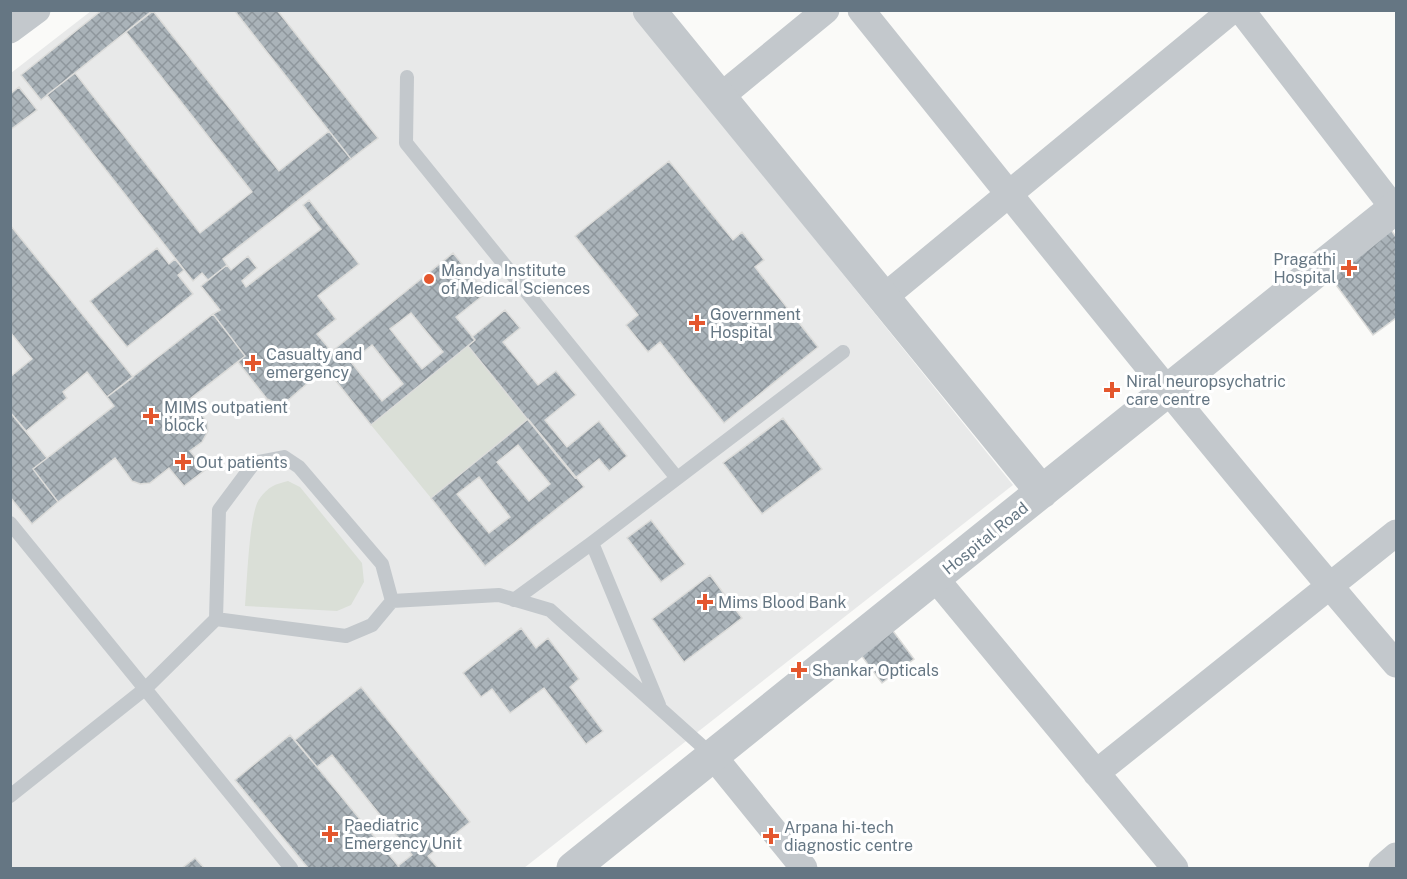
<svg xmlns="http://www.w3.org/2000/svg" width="1407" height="879" viewBox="0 0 1407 879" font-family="'Public Sans',sans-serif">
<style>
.built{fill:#e8e9e9}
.green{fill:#dadfd7}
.building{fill:url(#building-cross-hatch);stroke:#dcdcda;stroke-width:1.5;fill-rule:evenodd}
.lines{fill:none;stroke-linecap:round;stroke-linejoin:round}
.service{stroke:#c3c8cc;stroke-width:14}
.minor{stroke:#c3c8cc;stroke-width:27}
.tertiary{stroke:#c3c8cc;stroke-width:33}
.poi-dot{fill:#e4572e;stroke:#fff;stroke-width:2}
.labels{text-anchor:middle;stroke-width:6;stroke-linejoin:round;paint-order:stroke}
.poi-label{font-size:16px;fill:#657683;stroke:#fff;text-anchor:start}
.street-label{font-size:16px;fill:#657683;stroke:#fff}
</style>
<defs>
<pattern id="building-cross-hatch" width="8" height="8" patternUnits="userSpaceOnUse" patternTransform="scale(1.5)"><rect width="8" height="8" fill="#aab3b9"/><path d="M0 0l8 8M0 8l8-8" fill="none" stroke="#8e969c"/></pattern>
</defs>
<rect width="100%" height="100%" fill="#fafaf8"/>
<path class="built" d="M91,11h540l382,474 -489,383h-513v-795z"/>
<path class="green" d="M468,346l60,73 -97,79 -60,-73z
M288,481l12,6 62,76 2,19 -13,23 -14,6 -92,-5c2,-20 4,-96 15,-108 8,-11 15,-14 28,-17z"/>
<path class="building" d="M102,10h51l-112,90 -20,-25z
M234,10h43l101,128 -27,21z
M153,11l126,160 50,-40 22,28 -128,100 4,6 -19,15 -6,-7 -9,8 -146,-186 28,-22 125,160 52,-41 -126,-160z
M19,87l18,23 -27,20v-36z
M669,161l64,79 9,-8 22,28 -9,7 63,80 -94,76 -64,-81 -12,10 -22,-27 12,-10 -63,-79z
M309,200l50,64 -41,32 18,23 -19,15 15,18 -12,9 5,7 -39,34 -10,1 -9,-4 -29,-37 7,-6 -32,-42 7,-4 -19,-24 26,-21 4,5 17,-14 9,12 -15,13 4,6 75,-58 -18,-24z
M1387,224l9,13v81l-23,17 -48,-65z
M10,225l123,152 -26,20 -20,-25 -24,20 4,6 -41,33 -16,-19v-35l22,-18 -22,-27z
M157,248l12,16 6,-5 9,11 -6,5 15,19 -66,53 -37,-46z
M453,253l33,40 -30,24 19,23 -104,85 -51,-64zM411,313l32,39 -21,17 -32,-40zM372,345l31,39 -21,17 -31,-39z
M505,310l15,18 -17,14 35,43 18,-14 20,24 -31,25 22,27 32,-26 28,35 -18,15 -10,-12 -24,19 -107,-132 7,-6 -3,-3z
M213,314l32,42 -55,43 17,23 1,9 -6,11 -12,9 15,19 -21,16 -15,-18 -19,15 -10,1 -8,-3 -17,-23 -57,44 -25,-33 81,-63 -7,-9z
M10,412l37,46 -14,11 25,33 -26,22 -22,-27z
M783,418l39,51 -60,45 -39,-51z
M528,419l56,68 -99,79 -54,-68zM518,445l32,39 -21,17 -32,-39zM479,477l31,40 -21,16 -32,-39z
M651,520l34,44 -24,18 -34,-44z
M710,575l32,43 -58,44 -32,-43z
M887,623l27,36 -32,24 -27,-36z
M521,628l15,20 12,-10 31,41 -9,8 33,44 -17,13 -42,-56 -34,25 -18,-24 -11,8 -18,-24z
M361,687l109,135 -42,34 10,12h-38l-2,-2 14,-11 -80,-100 -15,12 -22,-27z
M290,735l27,32 83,101h-92l-73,-88z
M195,858l9,10h-22z"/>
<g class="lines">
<path class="service" d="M407,77l-1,66 271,335
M10,523l281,345
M592,543l67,162
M514,600l78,-57 251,-191
M392,601l107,-6 51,15 163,146
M10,796l136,-108 70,-69 3,-109 35,-47 30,-6 15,10 83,97 10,37 -20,24 -26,11 -130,-17"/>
<path class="minor" d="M861,10c177,220 352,440 535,654
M1241,10l155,201
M10,30l27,-20
M720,97l106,-87
M883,298l349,-288
M935,578l240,290
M713,756l91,112
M1096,773l300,-240
M1382,868l14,-12"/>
<path class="tertiary" d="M649,10l393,482
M573,868l823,-661"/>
</g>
<g class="poi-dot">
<path d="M1346 259h6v6h6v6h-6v6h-6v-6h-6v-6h6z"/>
<circle cx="429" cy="279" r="6"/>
<path d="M694 314h6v6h6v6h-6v6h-6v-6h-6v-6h6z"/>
<path d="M250 354h6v6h6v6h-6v6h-6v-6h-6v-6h6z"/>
<path d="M1109 381h6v6h6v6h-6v6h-6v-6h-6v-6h6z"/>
<path d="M148 407h6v6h6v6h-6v6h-6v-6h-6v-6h6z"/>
<path d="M180 453h6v6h6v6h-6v6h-6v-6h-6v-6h6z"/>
<path d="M702 593h6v6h6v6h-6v6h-6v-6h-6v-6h6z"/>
<path d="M796 661h6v6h6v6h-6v6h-6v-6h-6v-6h6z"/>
<path d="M327 825h6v6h6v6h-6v6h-6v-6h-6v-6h6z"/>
<path d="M768 827h6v6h6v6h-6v6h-6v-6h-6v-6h6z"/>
</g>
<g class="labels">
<g class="poi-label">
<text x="1336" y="265" text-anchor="end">Pragathi<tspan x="1336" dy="18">Hospital</tspan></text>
<text x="441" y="276">Mandya Institute<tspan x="441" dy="18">of Medical Sciences</tspan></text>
<text x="710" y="320">Government<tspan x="710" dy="18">Hospital</tspan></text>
<text x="266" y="360">Casualty and<tspan x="266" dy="18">emergency</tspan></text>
<text x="1126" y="387">Niral neuropsychatric<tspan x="1126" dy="18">care centre</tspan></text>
<text x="164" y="413">MIMS outpatient<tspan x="164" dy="18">block</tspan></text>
<text x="196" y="468">Out patients</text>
<text x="718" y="608">Mims Blood Bank</text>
<text x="812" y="676">Shankar Opticals</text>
<text x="344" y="831">Paediatric<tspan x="344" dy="18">Emergency Unit</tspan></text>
<text x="784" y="833">Arpana hi-tech<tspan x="784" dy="18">diagnostic centre</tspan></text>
</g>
<g class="street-label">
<text transform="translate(985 538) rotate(-39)" y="6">Hospital Road</text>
</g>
</g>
<rect width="1407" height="879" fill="none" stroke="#657683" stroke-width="24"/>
</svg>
